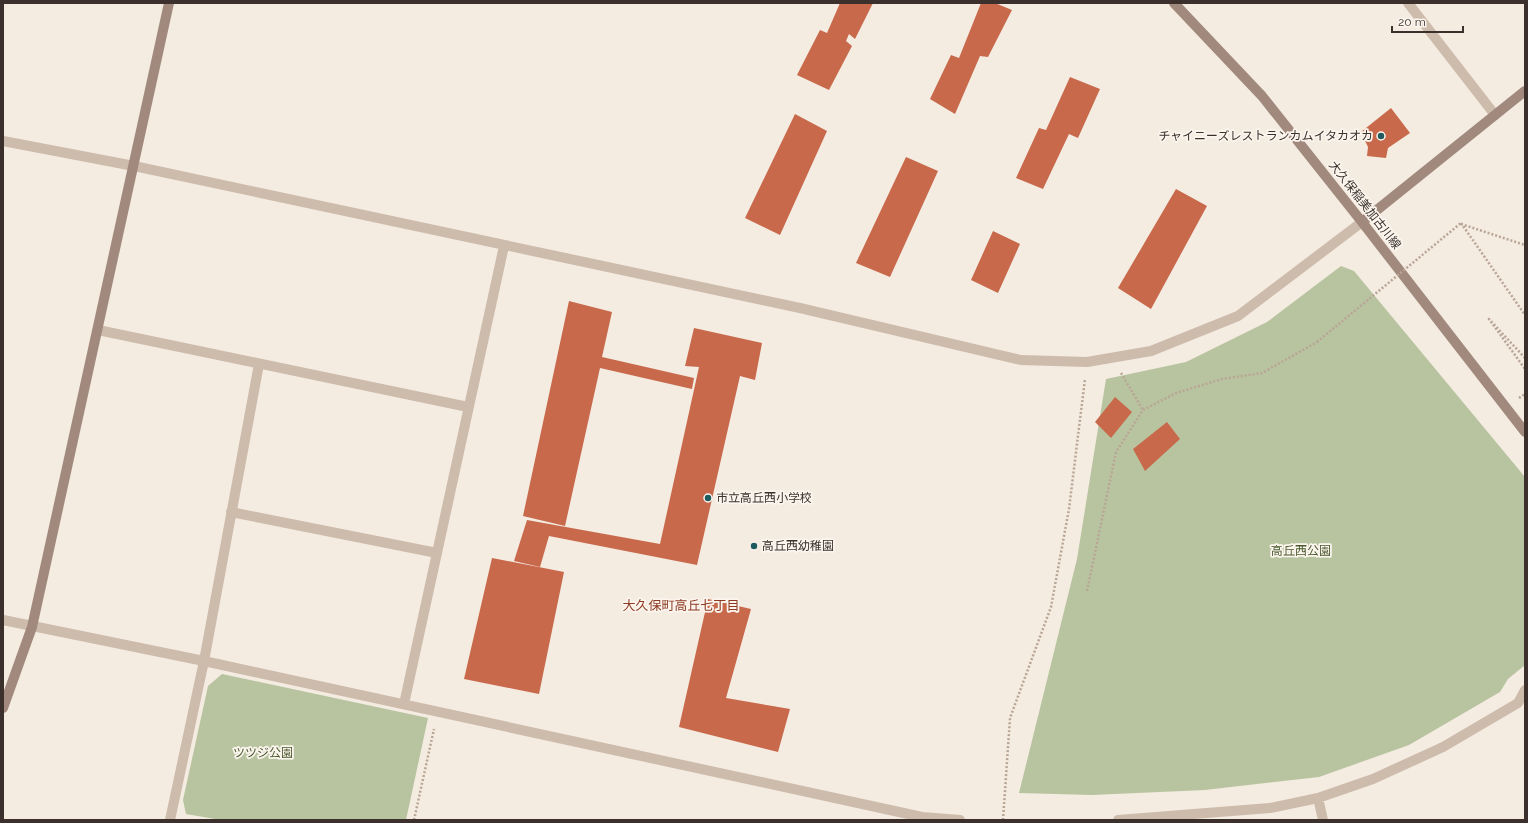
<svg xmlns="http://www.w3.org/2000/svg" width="1528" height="823" viewBox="0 0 1528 823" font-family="Raleway,'Noto Sans JP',sans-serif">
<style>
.green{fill:#b8c4a0}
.building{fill:#c8694b}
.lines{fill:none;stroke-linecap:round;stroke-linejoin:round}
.path{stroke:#b9a596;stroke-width:2.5;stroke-dasharray:2 2;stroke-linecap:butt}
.street{stroke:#cdbbac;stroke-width:10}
.secondary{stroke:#a18a7d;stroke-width:10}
.path-bridge{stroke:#b9a596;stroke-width:2.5;stroke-dasharray:2 2;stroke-linecap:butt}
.poi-dot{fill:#1f5a5e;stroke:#fbf5ee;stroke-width:1.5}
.labels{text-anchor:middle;stroke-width:3.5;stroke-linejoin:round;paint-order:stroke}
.poi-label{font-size:12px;fill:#3b302b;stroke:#fbf5ee;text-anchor:start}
.street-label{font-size:12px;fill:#3b302b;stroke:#fbf5ee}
.park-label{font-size:12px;fill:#4a5a2e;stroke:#fbf5ee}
.neighbourhood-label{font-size:13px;fill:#8c3b22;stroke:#fbf5ee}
</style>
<rect width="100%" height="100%" fill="#f4ebe1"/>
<path class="green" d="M1341,266l13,5 171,206v188l-17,14 -8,13 -91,53 -90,32 -114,13 -113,5 -73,-2 58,-234 29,-180 80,-17 81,-40z
M222,674l206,44 -22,102h-185l-35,-6 -3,-14 25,-114z"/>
<path class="building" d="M840,3h33l-18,36 -6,-5 -3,7 6,5 -23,44 -32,-15 23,-45 7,3z
M981,3h14l17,7 -24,47 -8,-1 -25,58 -25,-15 21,-44 8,3z
M1070,77l30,12 -22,49 -9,-4 -26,55 -27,-11 23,-50 7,2z
M1391,108l19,25 -22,15 -2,10 -19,-2 1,-9 -7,-15z
M795,114l32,17 -47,104 -35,-17z
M906,157l32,14 -48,106 -34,-14z
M1176,189l31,17 -56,103 -33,-21z
M993,231l27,13 -22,49 -27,-13z
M569,301l43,11 -10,45 92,21 -2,11 -92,-21 -35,158 -42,-10z
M694,328l68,15 -7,37 -15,-4 -43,189 -148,-29 -9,31 -26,-6 13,-41 133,24 39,-177 -14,-1z
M1115,397l17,15 -21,26 -16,-16z
M1167,422l13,17 -35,32 -12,-22z
M492,558l72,14 -25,122 -75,-15z
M708,599l43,10 -25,89 64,11 -12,43 -99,-25z"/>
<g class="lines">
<path class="path" d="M1461,223l64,92
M1461,224l64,21
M1525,358l-36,-39 36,50
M1121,373l22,37
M1519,398l6,-4
M1087,591l29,-139 27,-42 33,-17 46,-14 40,-6 55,-31
M414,820l20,-91
M1003,820l7,-102 41,-111 18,-98 16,-130"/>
<path class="street" d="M1408,3l87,112
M3,141l131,25 666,142 221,52 66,2 64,-11 87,-35 124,-94
M98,330l370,77
M231,512l206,41
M3,620l201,41 718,156 38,3
M404,704l100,-458
M1318,798l5,22
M170,820l34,-159 55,-297
M1118,820l152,-12 48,-10 55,-19 70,-32 75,-44 7,-13"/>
<path class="secondary" d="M1174,3l88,93 100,126 163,210
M1362,222l163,-131
M3,708l29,-81 137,-624"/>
<path class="path-bridge" d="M1317,342l144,-119"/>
</g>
<g class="poi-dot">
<circle cx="1381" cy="136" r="4"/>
<circle cx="708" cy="498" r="4"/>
<circle cx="754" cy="546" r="4"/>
</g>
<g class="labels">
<g class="poi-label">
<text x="1373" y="140" text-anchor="end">チャイニーズレストランカムイタカオカ</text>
<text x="716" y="502">市立高丘西小学校</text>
<text x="762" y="550">高丘西幼稚園</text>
</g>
<g class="street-label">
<text transform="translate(1365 205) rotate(52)" y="4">大久保稲美加古川線</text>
</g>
<g class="park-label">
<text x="1301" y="555">高丘西公園</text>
<text x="263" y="757">ツツジ公園</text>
</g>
<g class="neighbourhood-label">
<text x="681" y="610">大久保町高丘七丁目</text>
</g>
</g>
<rect width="1528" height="823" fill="none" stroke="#3b302b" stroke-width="8"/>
<path d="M1392 26v6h71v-6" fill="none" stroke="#3b302b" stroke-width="2"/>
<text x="1398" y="26" font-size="12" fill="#3b302b" stroke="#fbf5ee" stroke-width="3" paint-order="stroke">20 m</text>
</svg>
